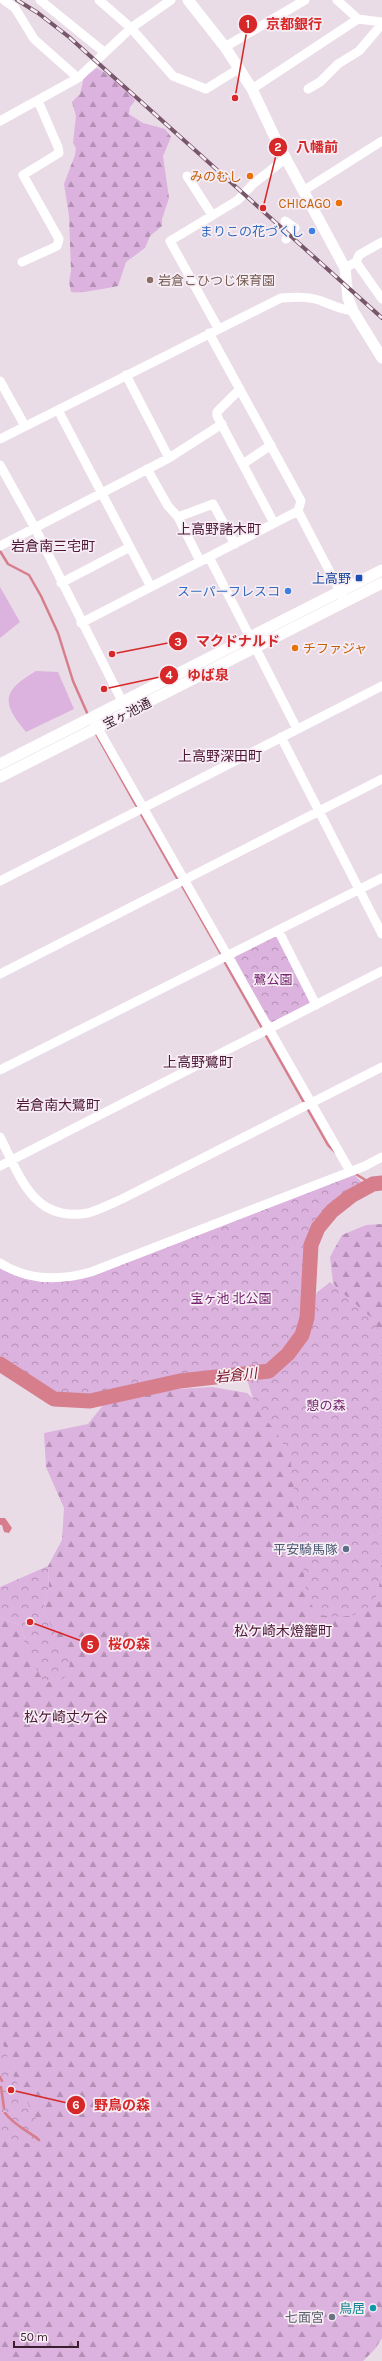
<svg xmlns="http://www.w3.org/2000/svg" width="382" height="2361" viewBox="0 0 382 2361" font-family="Karla,'Noto Sans JP',sans-serif">
<style>
.forest{fill:url(#forest-firs)}
.park{fill:url(#park-crowns)}
.pitch{fill:#dcb2de}
.water{fill:#d67e8c}
.lines{fill:none;stroke-linecap:round;stroke-linejoin:round}
.stream{stroke:#d67e8c;stroke-width:2.5}
.river{stroke:#d67e8c;stroke-width:15}
.minor{stroke:#fff;stroke-width:9}
.tertiary{stroke:#fff;stroke-width:11}
.secondary{stroke:#fff;stroke-width:11}
.rail-casing{stroke:#775769;stroke-width:4}
.rail{stroke:#f7edf5;stroke-width:2.5;stroke-dasharray:8;stroke-linecap:butt}
.food-dot{fill:#e8710a;stroke:#f7edf5;stroke-width:1.5}
.shop-dot{fill:#3f7fe0;stroke:#f7edf5;stroke-width:1.5}
.education-dot{fill:#8d6e63;stroke:#f7edf5;stroke-width:1.5}
.transit-dot{fill:#1a4fb4;stroke:#f7edf5;stroke-width:1.5}
.service-dot{fill:#5c6f8a;stroke:#f7edf5;stroke-width:1.5}
.culture-dot{fill:#0f9aa8;stroke:#f7edf5;stroke-width:1.5}
.worship-dot{fill:#6b7280;stroke:#f7edf5;stroke-width:1.5}
.labels{text-anchor:middle;stroke-width:3.5;stroke-linejoin:round;paint-order:stroke}
.food-label{font-size:13px;fill:#c56008;stroke:#f7edf5;text-anchor:end}
.shop-label{font-size:13px;fill:#366cbe;stroke:#f7edf5;text-anchor:end}
.education-label{font-size:13px;fill:#785e54;stroke:#f7edf5;text-anchor:start}
.transit-label{font-size:13px;fill:#164399;stroke:#f7edf5;text-anchor:end}
.street-label{font-size:13px;fill:#3a1d2e;stroke:#f7edf5}
.park-label{font-size:13px;fill:#75246f;stroke:#f7edf5}
.service-label{font-size:13px;fill:#4e5e75;stroke:#f7edf5;text-anchor:end}
.culture-label{font-size:13px;fill:#0d838f;stroke:#f7edf5;text-anchor:end}
.worship-label{font-size:13px;fill:#5b616d;stroke:#f7edf5;text-anchor:end}
.neighbourhood-label{font-size:14px;fill:#4e1836;stroke:#f7edf5}
.water-label{font-size:14px;font-style:italic;fill:#7b1322;stroke:#f7edf5}
.leader{fill:none;stroke:#d62828;stroke-width:1.5}
.callout-dot{fill:#d62828;stroke:#f7edf5;stroke-width:1.5}
.mark-label{font-size:12px;text-anchor:middle;font-weight:bold;fill:#fff}
.callout-label{font-size:14px;text-anchor:middle;font-weight:bold;fill:#d62828;stroke:#f7edf5;stroke-width:3.5;stroke-linejoin:round;paint-order:stroke}
</style>
<defs>
<pattern id="forest-firs" width="22" height="20" patternUnits="userSpaceOnUse"><rect width="22" height="20" fill="#dcb2de"/><path d="M5 1l3.5 6h-7zM16 11l3.5 6h-7z" fill="#b390b4"/></pattern>
<pattern id="park-crowns" width="20" height="18" patternUnits="userSpaceOnUse"><rect width="20" height="18" fill="#dcb2de"/><path d="M2 6a3 3 0 1 1 6 0M12 15a3 3 0 1 1 6 0" fill="none" stroke="#b390b4"/></pattern>
</defs>
<rect width="100%" height="100%" fill="#eadce7"/>
<path class="forest" d="M97,68c9,4 34,25 38,33l-5,6 -1,7 14,9 22,6 6,8 -8,19 6,42 -7,21v7l-12,10 -5,12 -19,14 -8,24c-11,2 -38,8 -47,6l-2,-10 2,-11 -2,-55 -5,-32 11,-29 1,-7 -3,-5 3,-27 -4,-14 8,-8 4,-17z
M382,1224v1114l-7,11 -12,12h-363v-747l2,4 19,8 4,13 28,-6 -10,-24 6,-24 -1,-19 14,-26 2,-32 -18,-41 -2,-34 44,-9 16,-20 41,-13 67,-4 35,6 25,23 98,-85 -37,-48 -3,-26 12,-22 24,-10z"/>
<path class="park" d="M274,935l5,2 32,64 -2,5 -35,17 -6,-3 -33,-62 1,-4z
M350,1171l16,15c-16,5 -26,12 -39,23 -38,34 -11,69 -22,111 -1,5 -6,9 -8,13 -7,14 -15,26 -27,36l-114,11 -8,6 -54,12 -32,-1 -62,-35v-99l22,11 52,3z
M330,1282l42,36 10,18v224c-2,11 -1,27 -6,37 -11,22 -36,21 -57,18l-12,-16 -17,-144 -17,-27 -17,-19 -9,-30c38,-6 55,-23 64,-61 2,-6 2,-18 5,-24 3,-4 10,-8 14,-12z
M48,1566l1,19 -6,24 27,55 -4,12 -7,6h-15l-21,-37 2,-6 -4,-13 -19,-8 -2,-4v-27z
M0,2035l14,42 32,61 -12,7 -23,-6 -11,-8z"/>
<path class="pitch" d="M0,587l20,35 -20,16z
M36,671l22,1 16,37 -48,23c-25,-30 -24,-41 10,-61z"/>
<path class="water" d="M0,1518h5l7,10 -3,5 -5,-1 -2,-7h-2z"/>
<g class="lines">
<path class="stream" d="M0,551l8,13 21,11 12,21 17,37 15,48 15,34
M96,734l82,146
M181,884l41,72
M224,961l39,69
M265,1034l63,111 8,8
M354,1173l18,11
M0,2077l2,4
M1,2087l3,21
M5,2113c10,13 22,17 34,27"/>
<path class="river" d="M0,1364l54,35 36,2 90,-20 89,-10 19,-17 14,-19 5,-17 4,-73 7,-17 14,-17 19,-15 22,-12 9,-1"/>
<path class="minor" d="M4,0l11,8 19,31 44,39
M40,0l64,52
M99,0l32,28 42,48 33,13 34,-21
M337,0l21,19
M225,47l80,-47
M252,89l106,-70 24,3
M308,89l12,-7 18,-18 21,-13 23,-27
M0,121l78,-43 53,-50 40,-28
M187,176l25,39
M303,191l79,-50
M285,221l10,7 -9,11
M22,262l35,-16 2,-7 -36,-64 36,-22 -1,-6 -20,-46
M356,262l26,37
M345,268l11,-6 3,-7 23,-13
M218,328l-48,-87 68,-41 15,-16 32,-25
M126,375l43,83
M0,381l25,45
M240,389l-23,23v4l57,107
M58,410l93,177
M0,439l281,-141c14,-1 29,-2 43,4 10,4 18,8 29,9
M243,464l28,-19
M0,465l35,63 90,179
M147,469l21,37 10,11 22,44
M298,511l45,86
M178,517l35,-13 22,40
M0,546l169,-88 53,-34
M209,557l88,172
M61,583l69,-36
M81,623l217,-112 3,-10 -92,-168
M92,718l258,453
M281,737l101,197
M0,881l382,-195
M278,930l38,75
M0,974l382,-195
M0,1070l382,-192
M0,1137c20,39 33,86 88,76 11,-3 23,-9 34,-14l260,-132
M0,1166l382,-195
M0,1263c28,18 59,18 91,9l274,-106 17,-9"/>
<path class="tertiary" d="M0,764l382,-194
M0,777l382,-194"/>
<path class="secondary" d="M188,0l37,47 27,42 26,55 67,124 3,30 5,13 29,47"/>
<g class="rail-casing">
<path id="rail" d="M17,0l21,13 31,24 313,281"/>
</g>
<use href="#rail" class="rail"/>
</g>
<g class="food-dot">
<circle cx="250" cy="176" r="4"/>
<circle cx="339" cy="203" r="4"/>
<circle cx="295" cy="648" r="4"/>
</g>
<g class="shop-dot">
<circle cx="312" cy="231" r="4"/>
<circle cx="288" cy="591" r="4"/>
</g>
<circle class="education-dot" cx="150" cy="280" r="4"/>
<rect class="transit-dot" x="355" y="574" width="8" height="8" rx="2"/>
<circle class="service-dot" cx="346" cy="1549" r="4"/>
<circle class="culture-dot" cx="373" cy="2308" r="4"/>
<circle class="worship-dot" cx="332" cy="2317" r="4"/>
<g class="labels">
<g class="food-label">
<text x="242" y="181">みのむし</text>
<text x="331" y="208">CHICAGO</text>
<text x="303" y="653" text-anchor="start">チファジャ</text>
</g>
<g class="shop-label">
<text x="304" y="236">まりこの花づくし</text>
<text x="280" y="596">スーパーフレスコ</text>
</g>
<g class="education-label">
<text x="158" y="285">岩倉こひつじ保育園</text>
</g>
<g class="transit-label">
<text x="351" y="583">上高野</text>
</g>
<g class="street-label">
<text transform="translate(127 713) rotate(-27)" y="5">宝ヶ池通</text>
</g>
<g class="park-label">
<text x="273" y="984">鷺公園</text>
<text x="231" y="1303">宝ヶ池 北公園</text>
<text x="326" y="1410">憩の森</text>
</g>
<g class="service-label">
<text x="338" y="1554">平安騎馬隊</text>
</g>
<g class="culture-label">
<text x="365" y="2313">鳥居</text>
</g>
<g class="worship-label">
<text x="324" y="2322">七面宮</text>
</g>
<g class="neighbourhood-label">
<text x="219" y="534">上高野諸木町</text>
<text x="53" y="551">岩倉南三宅町</text>
<text x="220" y="761">上高野深田町</text>
<text x="198" y="1067">上高野鷺町</text>
<text x="58" y="1110">岩倉南大鷺町</text>
<text x="283" y="1636">松ケ崎木燈籠町</text>
<text x="66" y="1722">松ケ崎丈ケ谷</text>
</g>
<g class="water-label">
<text transform="translate(236 1375) rotate(-6)" y="5">岩倉川</text>
</g>
</g>
<path class="leader" d="M235 98L248 24M263 208L278 147M112 654L178 641M104 689L169 675M30 1622L90 1644M11 2090L76 2105"/>
<g class="callout-dot">
<circle cx="235" cy="98" r="4"/>
<circle cx="263" cy="208" r="4"/>
<circle cx="112" cy="654" r="4"/>
<circle cx="104" cy="689" r="4"/>
<circle cx="30" cy="1622" r="4"/>
<circle cx="11" cy="2090" r="4"/>
<circle cx="248" cy="24" r="10"/>
<circle cx="278" cy="147" r="10"/>
<circle cx="178" cy="641" r="10"/>
<circle cx="169" cy="675" r="10"/>
<circle cx="90" cy="1644" r="10"/>
<circle cx="76" cy="2105" r="10"/>
</g>
<g class="mark-label">
<text x="248" y="28">1</text>
<text x="278" y="151">2</text>
<text x="178" y="646">3</text>
<text x="169" y="679">4</text>
<text x="90" y="1649">5</text>
<text x="76" y="2109">6</text>
</g>
<g class="callout-label">
<text x="294" y="29">京都銀行</text>
<text x="317" y="152">八幡前</text>
<text x="238" y="646">マクドナルド</text>
<text x="208" y="680">ゆば泉</text>
<text x="129" y="1649">桜の森</text>
<text x="122" y="2110">野鳥の森</text>
</g>
<path d="M14 2341v6h64v-6" fill="none" stroke="#3a1d2e" stroke-width="2"/>
<text x="20" y="2341" font-size="12" fill="#3a1d2e" stroke="#f7edf5" stroke-width="3" paint-order="stroke">50 m</text>
</svg>
